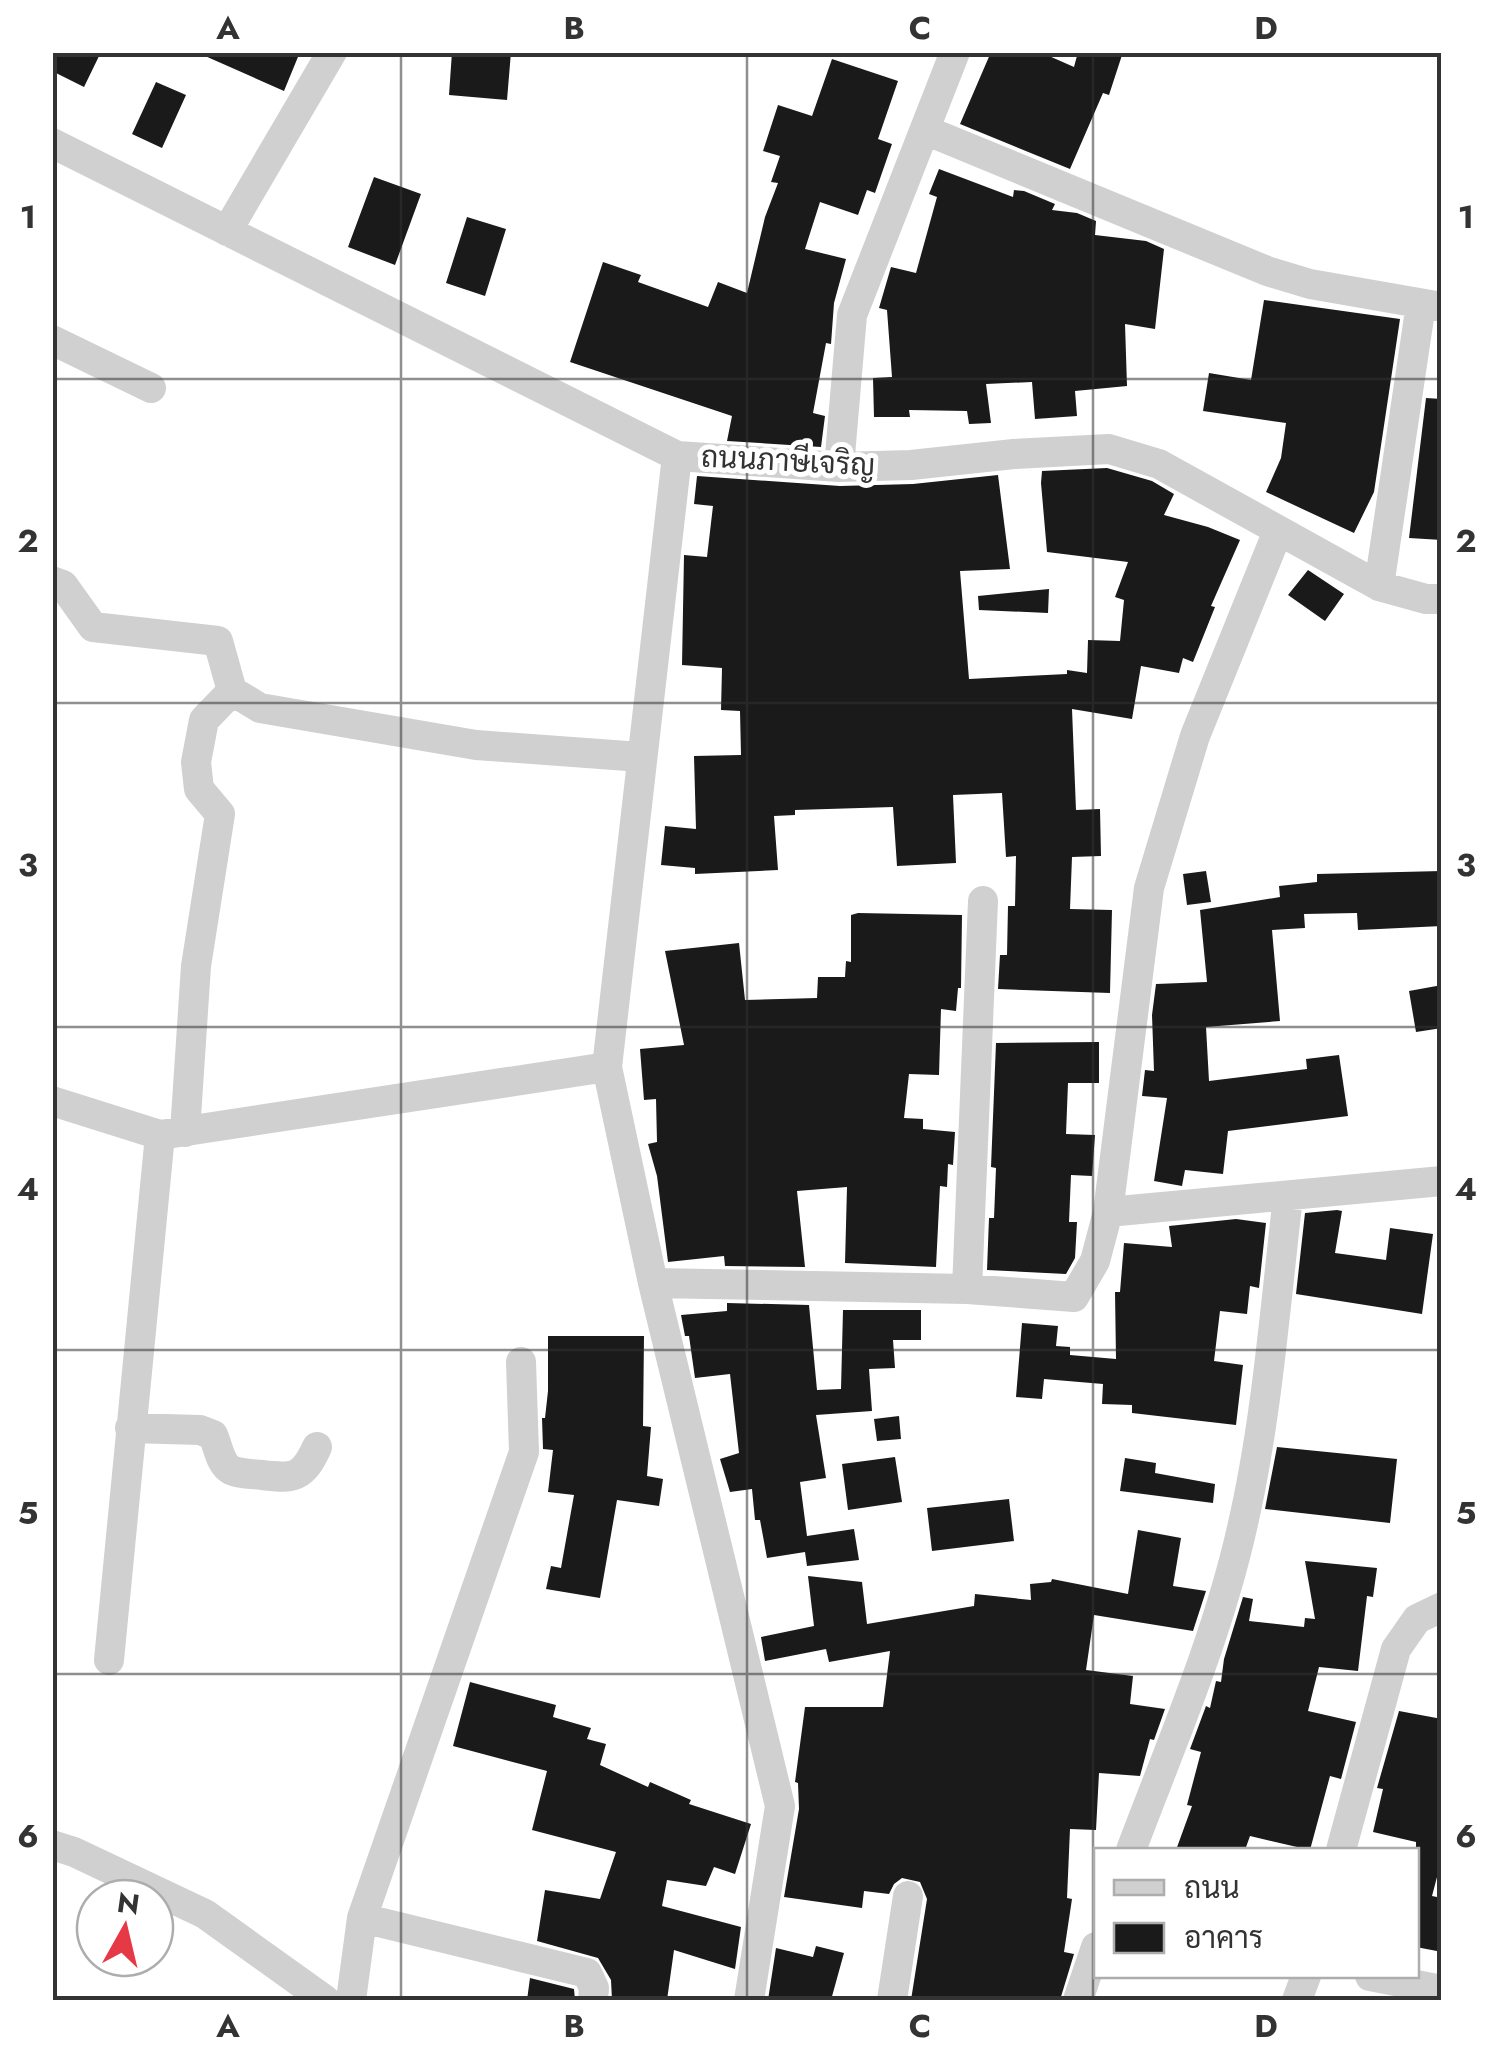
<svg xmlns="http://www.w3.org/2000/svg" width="1494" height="2053" viewBox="0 0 1494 2053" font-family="Jost,Sarabun,sans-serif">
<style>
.building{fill:#1a1a1a}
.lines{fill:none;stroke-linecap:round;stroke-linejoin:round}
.street{stroke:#d0d0d0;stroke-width:30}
.grid{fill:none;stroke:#333;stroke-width:2.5;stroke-opacity:0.55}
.labels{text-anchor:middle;stroke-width:10;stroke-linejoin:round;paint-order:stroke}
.street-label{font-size:30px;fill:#333;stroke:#fff}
.neatline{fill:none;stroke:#333;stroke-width:4}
.grid-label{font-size:32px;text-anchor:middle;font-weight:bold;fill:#333}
</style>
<rect width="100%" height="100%" fill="#fff"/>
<path class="building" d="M52,52h49l-17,35 -32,-16z
M196,52h104l-16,39z
M452,52h59l-4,48 -58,-5z
M991,52h49l34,15 4,-15h45l-14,43 -6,-2 -33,76 -110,-45z
M832,59l66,22 -20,58 14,5 -17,49 -8,-3 -9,25 -38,-13 -15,47 41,10 -12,44 -3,41 -5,-1 -13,70 12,3 -4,31 -94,-6 5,-25 -162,-54 33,-100 38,13 -3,7 70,25 10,-25 29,11 18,-76 13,-34 -7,-1 9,-26 -17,-5 15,-46 34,11z
M156,82l30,13 -24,53 -30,-14z
M939,169l74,28 1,-7 10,1 31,13 -3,6 25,3 19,8 -1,14 51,6 18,8 -9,80 -30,-5 2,62 -52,5 2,25 -42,3 -3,-37 -46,2 5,39 -22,1 -2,-13 -58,-1 1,7h-36l-1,-39 19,-1 -5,-67 -8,-2 12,-41 25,6 21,-76 -8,-3z
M374,177l47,17 -26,71 -47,-18z
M467,217l39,12 -21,67 -39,-13z
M1264,300l136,19 -26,173 -20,41 -88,-41 15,-34 5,-35 -83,-12 6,-38 42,7z
M1426,398l16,1v141l-33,-2z
M1107,468l45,13 22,13 -10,21 44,12 32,13 -29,66 4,1 -22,55 -10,-4 -4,15 -38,-7 -9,53 -60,-10 4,101 24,-1 1,47 -29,1 -2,52 42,1 -2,83 -112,-4 2,-34h7l1,-49h7l1,-50 -10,1 -4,-64 -49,2 3,68 -59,3 -4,-59 -98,3v5l-21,1 4,54 -83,4v-6l-34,-3 4,-39 31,3 -2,-73 47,-1 -1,-44 -19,-1 1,-42 -40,-3 2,-110 23,2 6,-51 -19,-2 3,-28 143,10 73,-2 85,-9 12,94 -50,2 9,108 98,-5v-4l20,3 1,-33 32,1 4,-41 -9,-3 13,-35 -81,-10 -6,-69 1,-12z
M1308,570l36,24 -19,27 -37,-26z
M1049,589l-1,24 -69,-3 -1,-14z
M1206,871l5,31 -24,3 -4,-31z
M1442,871v55l-84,4 -1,-17 -53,1 1,14 -33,2 8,91 -74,6 3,54 98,-12 -1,-10 33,-4 9,61 -120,15 -5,43 -38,-4 -3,16 -28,-5 13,-83 -25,-2 3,-26 9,1 -2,-56 4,-31 51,-2 -7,-72 80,-13 -1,-11 38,-4v-8z
M858,913l104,2 -1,73h-3l-2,23 -15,-2 -2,66 -30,-1 -5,44 19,1v10l32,3 -2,33 -5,-1 -1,23 -7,-1 -4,81 -91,-4 2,-76 -50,4 8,76 -80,-1 -1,-10 -56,6 -11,-86 -9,-32 9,-2 -1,-43 -12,1 -4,-51 44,-4 -19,-94 74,-8 6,57 72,-2 1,-21h27l1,-16 5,1v-47z
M1442,985v43l-26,4 -7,-41z
M1099,1042v41h-31l-2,51 29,1 -3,41 -21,-1 -2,47h8l-2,36 -9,16 -79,-4 2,-52h5l2,-50 -5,-1 5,-124z
M1337,1210l5,1 -7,42 51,7 4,-32 43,6 -11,80 -126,-20 9,-81z
M1236,1219l30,4 -7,65 -9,-2 -3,28 -27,-3 -6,50 29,4 -7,60 -104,-12v-8l-30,-1 1,-20 -59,-5 -2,20 -26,-2 6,-74 36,3 -2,20 14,1v8l46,4 -1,-67h5l4,-49 48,4 -3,-21z
M727,1303l82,2 8,85 24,-1 2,-79h78v30h-28l2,28 -26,1 3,42 -56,4 10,63 -26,4 7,54 47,-7 5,31 -52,6 -2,-14 -38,6 -7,-38h-5l-3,-31 -22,3 -10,-33 19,-6 -9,-79 -35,4 -6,-42h-4l-4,-21 46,-4z
M548,1336h96l-1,90 8,1 -4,49 16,3 -4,27 -42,-6 -17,98 -54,-9 5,-23 10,2 13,-73 -26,-3 5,-42 -10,-1 -1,-31h3l3,-27z
M899,1416l2,23 -24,2 -3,-22z
M1277,1447l120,12 -7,64 -125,-14z
M895,1457l7,45 -54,8 -6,-46z
M1125,1458l31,5 -1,10 60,11 -2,19 -93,-12z
M1009,1499l5,42 -82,10 -5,-43z
M1138,1530l43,8 -8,48 33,5 -13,40 -99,-16 -8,55 47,6 -3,28 35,5 -11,31 -4,-1 -10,37 -41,-3 -3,57 -26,-1 -3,69 5,1 -8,53 10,2 -14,46h-149l16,-101 -7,-17 -18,-4 -8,6 -5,10 -25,-3 -2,17 -78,-11 15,-88 -1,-26 -3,-1 10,-75h78l7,-56 -61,11 -3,-13 -61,12 -4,-24 53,-11 -6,-50 54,6 5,42 107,-18 1,-12 56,6 -1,-16 21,-2 1,-3 76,15z
M1305,1561l72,7 -4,29 -6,-1 -9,75 -39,-4 -11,44 48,11 -15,57 -11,-3 -20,74 -60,-14 -5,14h-69l16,-44 -5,-1 14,-53 -11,-3 16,-43 4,2 6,-27 5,1 3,-23 19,-62 10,2 -4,22 55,6 1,-9 10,1z
M470,1682l86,23 -3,12 38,11 -4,11 19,5 -6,21 48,22 2,-5 41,18 -2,4 62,20 -16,50 -21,-7 -8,19 -39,-6 -5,26 79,21 -6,42 -61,-19 -7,50h-55l-1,-20 -13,-22 -61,-17 8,-51 55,9 16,-47 -84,-22 15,-59 -94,-25z
M1399,1711l43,8v139l-10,38 10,2v54l-26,-5v-105l-43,-10 10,-43 -6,-1z
M816,1946l28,7 -13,47h-63l8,-52 37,9z
M530,1978l44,11 1,11h-48z"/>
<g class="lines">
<path class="street" d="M925,130l342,141 43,13 132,23
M52,143l625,313 162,11 72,-2 103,-11 95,-5 50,15 220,122 47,13h16
M227,231l105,-179
M52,340l99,48
M677,456l-70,611 46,216 127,523 -31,194
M839,467l13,-152 103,-263
M52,581l11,4 30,42 125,14 14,50 28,17 216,37 165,12
M1379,586l42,-282
M52,1101l108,34 447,-68
M185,1132l11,-166 24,-152 -21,-25 -3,-27 8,-42 28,-29
M1108,1212l334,-31
M653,1283l314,6 107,8 21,-36 13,-49 41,-324 46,-152 83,-205
M967,1289l16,-388
M130,1428l70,2 13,5c5,11 7,29 18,35 8,4 22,4 31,5 32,4 41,3 55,-28
M109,1660l51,-525
M52,1845l22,7 131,62 120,86
M1131,1850c40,-106 86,-211 111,-322 25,-108 33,-221 46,-331
M1341,1850l55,-201 21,-30 25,-12
M362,1918l225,55 7,15 -1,12
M1370,1976l72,14
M351,2000l11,-82 162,-466 -3,-90
M892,2000l16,-104
M1078,2000l18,-53
M1297,2000l9,-24"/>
</g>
<path class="grid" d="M401,52v1948M747,52v1948M1093,52v1948M52,379h1390M52,703h1390M52,1027h1390M52,1350h1390M52,1674h1390"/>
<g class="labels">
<g class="street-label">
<text transform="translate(788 461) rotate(3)" y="10">ถนนภาษีเจริญ</text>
</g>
</g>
<rect width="1494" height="2053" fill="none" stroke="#ffffff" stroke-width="110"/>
<rect x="1094" y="1848" width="325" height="130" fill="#ffffff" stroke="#adadad" stroke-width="2.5"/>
<rect x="1114" y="1880" width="50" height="15" fill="#d0d0d0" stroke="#adadad" stroke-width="2.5"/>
<text x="1184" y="1898" font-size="30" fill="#333333">ถนน</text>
<rect x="1114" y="1923" width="50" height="30" fill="#1a1a1a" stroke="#adadad" stroke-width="2.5"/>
<text x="1184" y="1948" font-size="30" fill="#333333">อาคาร</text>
<g transform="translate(125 1928) rotate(8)"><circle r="48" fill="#ffffff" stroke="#adadad" stroke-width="2.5"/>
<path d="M0-8L18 38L0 25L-18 38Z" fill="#e63946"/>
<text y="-15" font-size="28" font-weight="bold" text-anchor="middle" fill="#333333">N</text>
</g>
<rect x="55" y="55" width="1384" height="1943" class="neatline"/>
<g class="grid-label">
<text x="228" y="39">A</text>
<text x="574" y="39">B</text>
<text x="920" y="39">C</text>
<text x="1266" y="39">D</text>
<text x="28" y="228">1</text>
<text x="1466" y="228">1</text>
<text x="28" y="552">2</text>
<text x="1466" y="552">2</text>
<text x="28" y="876">3</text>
<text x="1466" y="876">3</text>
<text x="28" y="1200">4</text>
<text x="1466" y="1200">4</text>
<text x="28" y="1524">5</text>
<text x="1466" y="1524">5</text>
<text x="28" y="1847">6</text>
<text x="1466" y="1847">6</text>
<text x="228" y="2037">A</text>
<text x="574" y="2037">B</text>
<text x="920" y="2037">C</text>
<text x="1266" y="2037">D</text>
</g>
</svg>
